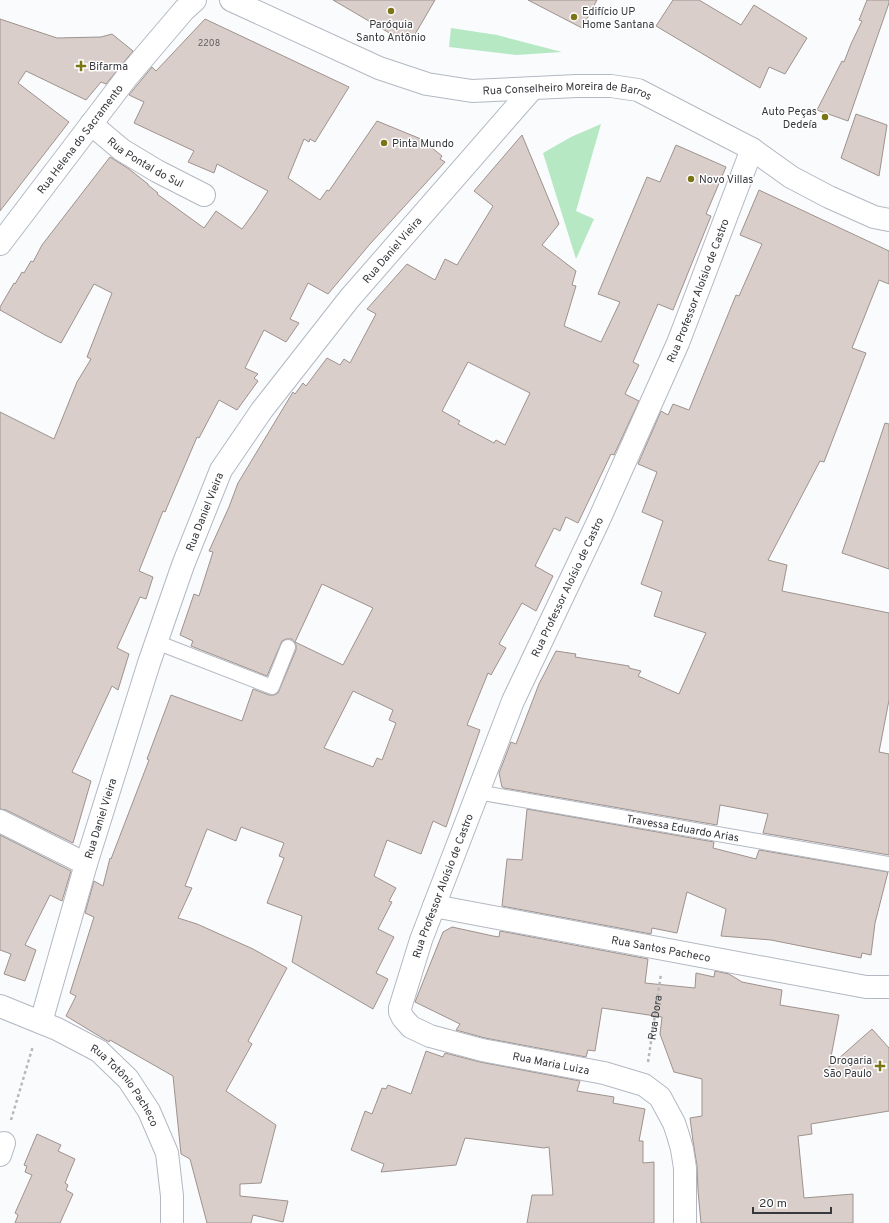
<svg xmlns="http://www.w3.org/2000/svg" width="889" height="1223" viewBox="0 0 889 1223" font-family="Overpass,sans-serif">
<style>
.green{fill:#b5e8c3}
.building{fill:#daceca;stroke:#9e928e;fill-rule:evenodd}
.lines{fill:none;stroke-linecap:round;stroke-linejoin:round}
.service-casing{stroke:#b3b8c2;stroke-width:16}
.minor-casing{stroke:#b3b8c2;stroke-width:24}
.tertiary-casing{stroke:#b3b8c2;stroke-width:24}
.secondary-casing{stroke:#b3b8c2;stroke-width:24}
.path{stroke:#b6b8ba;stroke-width:2.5;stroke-dasharray:3 3;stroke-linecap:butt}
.service{stroke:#fff;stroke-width:14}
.minor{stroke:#fff;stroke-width:22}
.tertiary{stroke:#fff;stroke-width:22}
.secondary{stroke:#fff;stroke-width:22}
.poi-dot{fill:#7b7518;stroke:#fff;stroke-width:1.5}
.labels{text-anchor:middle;stroke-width:3;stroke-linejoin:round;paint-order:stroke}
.number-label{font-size:9px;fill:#5f5e60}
.poi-label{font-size:11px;fill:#36383c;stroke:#fff;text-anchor:start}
.street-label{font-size:11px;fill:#36383c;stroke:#fff}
</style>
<rect width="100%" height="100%" fill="#fafbfd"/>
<path class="green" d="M451,28l46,7 65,17 -46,3 -67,-8z
M601,124l-25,87 18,8 -18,40 -33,-106 28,-16z"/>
<path class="building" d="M333,0h102l-21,36 -7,-3 -4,8z
M528,0h69l-15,28z
M673,0h26l42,25 13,-20 53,33 -22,36 -16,-7 -9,21 -104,-62z
M867,0h22v3l-41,118 -31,-11 25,-49 2,1 7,-18 11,-23 -3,-1z
M0,19l57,19 44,-1 11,-3 21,17 -27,33 -5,-2 -15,18 -60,-29 -8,12 51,39 -69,89z
M205,19l144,68 -34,55 -5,-3 -1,3 -5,-3 -16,39 32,22 7,-10 2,1 48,-70 44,18 21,17 -2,3 5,3 -75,82 -42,50 -20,-11 -18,36 9,4 -13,19 -22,-12 -19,38 13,6 -4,4 4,3 -21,29 -18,-10 -20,38 -2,-1 -32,75 -2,-1 -24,60 14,6 -7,22 -6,-2 -23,51 12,6 -11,36 -6,-4 -40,86 19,9 -18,62 -67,-33 -6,-1v-397l54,27 23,-57 14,-23 -4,-2 25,-64 -18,-9 -33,59 -16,-8 -45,-25v-3l14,-24 1,1 7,-12 2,1 7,-12 2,1 9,-17 68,-88 19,12 19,15v1l10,8 -1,1 47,34 12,-17 26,18 13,-18 13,-20 -51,-27 -3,9 -26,-11 6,-11 -60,-28 10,-21 -15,-7 23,-28 4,4z
M856,114l31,11 -8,51 -38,-18z
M522,135l37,89 -17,21 34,26 -4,14 4,1 -12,40 37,16 19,-40 -22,-8 49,-117 13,5 16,-37 50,22 -20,47 5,2 -38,94 -15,-6 -25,58 6,3 -14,29 14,7 -25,54 -3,-1 -33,69 -12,-6 -6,14 -6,-3 -19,38 18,10 -17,35 -14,-8 -23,41 7,4 -15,27 -3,-2 -21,52 13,5 -34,97 -13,-6 -12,33 -34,-14 -13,36 22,12 -7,13 3,1 -14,27 16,8 -18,36 12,6 -15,30 -81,-47 10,-46 -35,-13 17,-45 -5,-2 5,-13 -43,-16 -5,14 -29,-12 -22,57 7,2 -14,30 19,6 56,25 34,19 -39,73 4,3 -26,47 50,34 -15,58 -21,1v12l48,5 -5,21 -30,-7 -2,8h-44l-17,-64 -9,-5 -8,-78 -63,-36 -1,2 -43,-26 10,-20 -6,-3 24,-76 -9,-4 9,-32 9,5 7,-28 1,1 38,-99 -2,-1 24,-64 71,26 11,-32 16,6h5l4,-2 18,-43v-5l-4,-6h-6l-4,2 -15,35 -76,-30 2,-5 -13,-6 14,-41 5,2 14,-44 -4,-1 20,-44 9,-24 55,-91 2,2 8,-11 3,3 21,-28 13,7 4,-6 6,4 26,-49 -9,-5 40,-45 28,16 10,-21 12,6 36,-59 -19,-15zM468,362l62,31 -25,52 -9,-5 -2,3 -36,-19 2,-3 -18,-10zM322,584l51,24 -30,57 -48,-23zM353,691l40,19 -4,10 7,3 -14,37 -5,-2 -4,9 -49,-19z
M759,190l130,61v33l-10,-4 -27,68 14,5 -42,109 -4,-1 -52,99 19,5 -5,26 107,22v87l-10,52 10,2v101l-126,-22 5,-19 -48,-9 -3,20 -213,-37 -2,-1 -3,-14 12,-31 5,2 23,-60 17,-33 20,3 -1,3 54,9v2l12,3 -3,5 41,18 27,-61 -52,-17 8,-24 -21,-8 22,-63 -21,-9 15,-40 -19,-8 23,-53 7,4 5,-11 16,6 47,-115 3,1 23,-52 -22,-9z
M885,423l4,1v145l-47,-16z
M527,809l187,33 -1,6 43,11 3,-9 129,22 -13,51 -4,32 -9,-2 -1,5 -90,-18 -50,-4 5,-27 -39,-17 -10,41 -25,-5 -1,6 -149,-28 5,-47 15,1z
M0,835l71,36 -9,30 -12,-6 -25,50 11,5 -11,31 -21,-7 7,-20 -11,-4z
M452,927l41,9 6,1 1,-6 148,28 -3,24 50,5 1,-15 18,4 1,-6 14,3 13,8 40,8 -2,15 59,10 -10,52 43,-38 17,19v63l-78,13 1,10 -14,2 6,62 49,-4v29h-152l-3,-32 -1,-25 -4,-25 -3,-23 12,-2v-37l-28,-7 -14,-38 2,-17 -60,-9 -7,43 -7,-1 -2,7 -101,-19 -29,-8 4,-6 -45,-22 28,-70z
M426,1051l17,6 2,-4 35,9 100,19 -3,10 37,6 -1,6 32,6 -6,32h4v22l11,-1v61h-127l5,-28h21l-4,-48 -5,1 -79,-10 -9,27 -75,7 3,-8 -33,-14 14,-39 7,3 10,-26 4,1 2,-4 23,9z
M37,1134l24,11 -3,6 17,8 -10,24 3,2 -2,5 7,4 -13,29h-45l3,-8 -3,-2 17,-38 -7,-3 2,-6 -3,-1z"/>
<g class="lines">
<g class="service-casing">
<g id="service">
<path d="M156,642l116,45 16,-40"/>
<path id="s2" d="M477,792l412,72"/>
</g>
</g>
<g class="minor-casing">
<g id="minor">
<path id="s3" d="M91,124l31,26 35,21 47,24"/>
<path d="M0,821l86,43"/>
<path id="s4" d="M434,906l432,81h23"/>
<path id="s5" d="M0,1006l57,23 42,22 29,28 21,32 18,42 5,43v27"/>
<path id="s6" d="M41,1022l45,-158 63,-201 34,-98 38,-95 41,-60 87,-111 183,-210"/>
<path d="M0,1155l4,-12"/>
<path id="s7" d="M685,1223v-55l-3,-19 -4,-14 -4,-12 -14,-26 -16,-12 -40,-12 -122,-23 -52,-14 -19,-9 -8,-9 -3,-6v-4l21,-68 92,-239 85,-179 80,-179 74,-194"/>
</g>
</g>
<g class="tertiary-casing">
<g id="tertiary">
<path id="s8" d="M0,244l127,-167 57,-67 11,-10"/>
</g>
</g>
<g class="secondary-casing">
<g id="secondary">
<path id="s9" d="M231,0l148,68 48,16 45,7 105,-5h34l27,4 114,59 39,28 38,20 45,20 15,3"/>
</g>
</g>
<g class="path">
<path id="s1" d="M648,1062l13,-88"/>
<path d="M11,1120l22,-74"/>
</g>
<use href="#service" class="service"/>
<use href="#minor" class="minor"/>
<use href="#tertiary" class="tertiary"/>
<use href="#secondary" class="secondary"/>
</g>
<g class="poi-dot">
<circle cx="391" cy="11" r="4"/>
<circle cx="574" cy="17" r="4"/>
<path d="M79 60h4v4h4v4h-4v4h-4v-4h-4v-4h4z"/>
<circle cx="825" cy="117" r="4"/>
<circle cx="384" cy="143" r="4"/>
<circle cx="691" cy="179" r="4"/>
<path d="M878 1060h4v4h4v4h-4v4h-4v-4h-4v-4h4z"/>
</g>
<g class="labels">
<g class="number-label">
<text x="209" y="46">2208</text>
</g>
<g class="poi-label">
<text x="582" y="15">Edifício UP<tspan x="582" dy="13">Home Santana</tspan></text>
<text x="391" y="28" text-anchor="middle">Paróquia<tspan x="391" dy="13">Santo Antônio</tspan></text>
<text x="89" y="70">Bifarma</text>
<text x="817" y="115" text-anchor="end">Auto Peças<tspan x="817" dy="13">Dedeía</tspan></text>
<text x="392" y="147">Pinta Mundo</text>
<text x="699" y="183">Novo Villas</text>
<text x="872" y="1064" text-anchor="end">Drogaria<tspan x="872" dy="13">São Paulo</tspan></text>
</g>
<g class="street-label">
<text dy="4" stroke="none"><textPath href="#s9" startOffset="355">Rua Conselheiro Moreira de Barros</textPath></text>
<text dy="4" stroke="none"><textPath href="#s8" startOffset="132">Rua Helena do Sacramento</textPath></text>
<text dy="4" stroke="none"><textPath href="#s3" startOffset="67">Rua Pontal do Sul</textPath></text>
<text dy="4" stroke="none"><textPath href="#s6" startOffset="860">Rua Daniel Vieira</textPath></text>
<text dy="4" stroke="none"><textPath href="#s7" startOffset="1192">Rua Professor Aloísio de Castro</textPath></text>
<text dy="4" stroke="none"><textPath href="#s6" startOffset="536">Rua Daniel Vieira</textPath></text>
<text dy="4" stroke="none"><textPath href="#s7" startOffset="868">Rua Professor Aloísio de Castro</textPath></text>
<text dy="4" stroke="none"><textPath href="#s6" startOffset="212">Rua Daniel Vieira</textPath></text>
<text dy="4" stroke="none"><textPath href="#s2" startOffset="209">Travessa Eduardo Arias</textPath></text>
<text dy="4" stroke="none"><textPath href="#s7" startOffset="544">Rua Professor Aloísio de Castro</textPath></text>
<text dy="4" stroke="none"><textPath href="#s4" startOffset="231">Rua Santos Pacheco</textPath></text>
<text dy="4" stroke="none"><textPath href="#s1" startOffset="45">Rua Dora</textPath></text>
<text transform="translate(551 1063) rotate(11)" y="4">Rua Maria Luiza</text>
<text dy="4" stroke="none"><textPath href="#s5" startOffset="152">Rua Totônio Pacheco</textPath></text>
</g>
</g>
<path d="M753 1207v6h78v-6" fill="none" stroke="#36383c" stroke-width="2"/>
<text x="759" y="1207" font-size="12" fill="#36383c" stroke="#ffffff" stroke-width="3" paint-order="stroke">20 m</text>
</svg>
